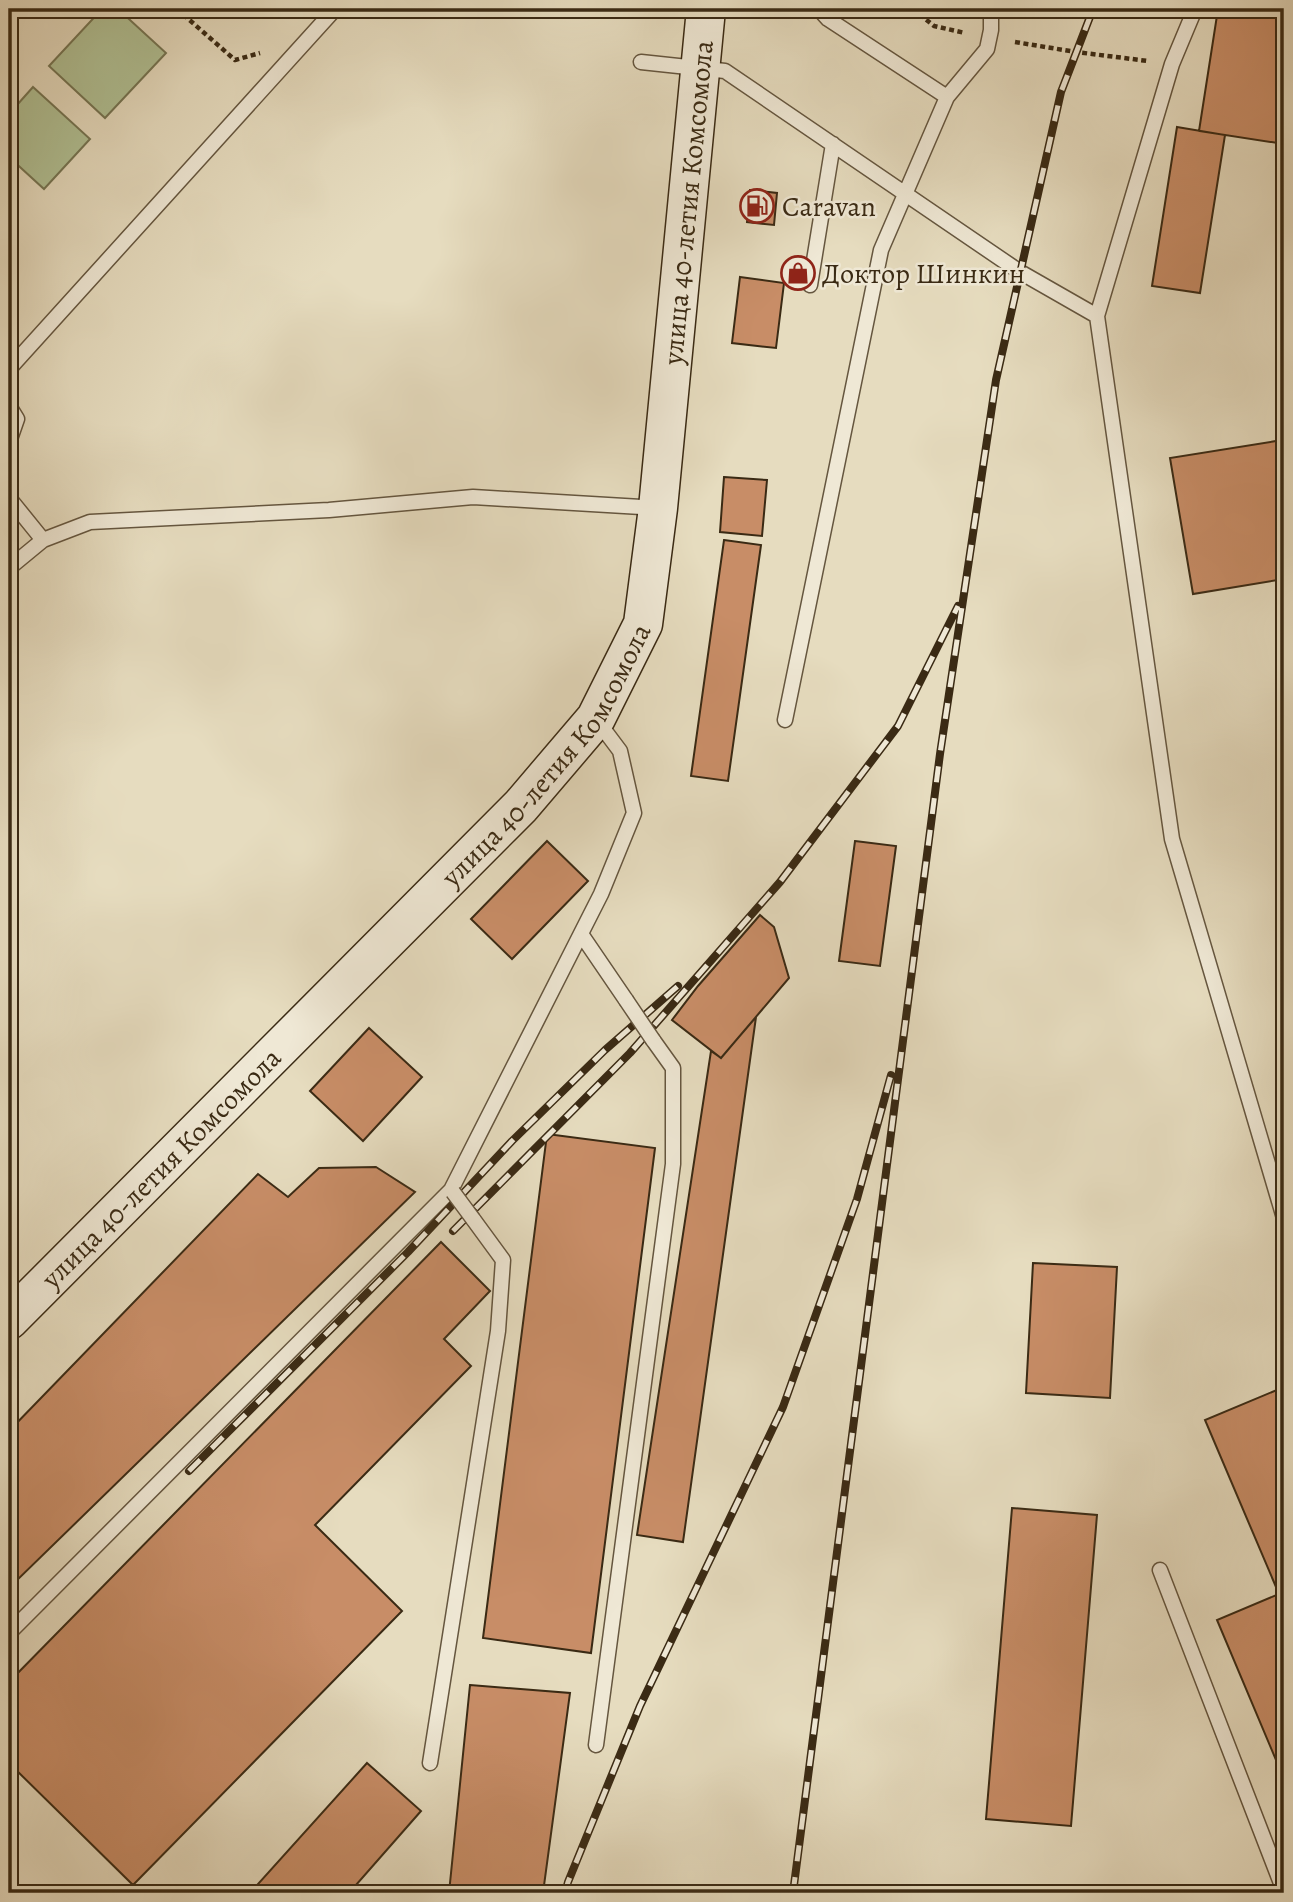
<svg xmlns="http://www.w3.org/2000/svg" width="1293" height="1902" viewBox="0 0 1293 1902" font-family="Alegreya,serif">
<style>
.green{fill:#b1c195;stroke:#767654;stroke-width:2}
.building{fill:#c88d67;stroke:#3a2a14;stroke-width:2}
.lines{fill:none;stroke-linecap:round;stroke-linejoin:round}
.lane-casing{stroke:#65563f;stroke-width:17}
.secondary-casing{stroke:#3a2a14;stroke-width:41}
.path{stroke:#3a2a14;stroke-width:4.5;stroke-dasharray:5 3.5;stroke-linecap:butt}
.lane{stroke:#efe8d5;stroke-width:14}
.secondary{stroke:#efe8d5;stroke-width:38}
.rail-casing{stroke:#3a2a14;stroke-width:8}
.rail{stroke:#efe8d5;stroke-width:5;stroke-dasharray:16;stroke-linecap:butt}
.lane-bridge-casing{stroke:#65563f;stroke-width:17;stroke-linecap:butt}
.lane-bridge{stroke:#efe8d5;stroke-width:14}
.labels{text-anchor:middle;stroke-width:5;stroke-linejoin:round;paint-order:stroke}
.street-label{font-size:28px;fill:#3a2a14;stroke:#efe8d5}
.poi-label{font-size:28px;fill:#3a2a14;stroke:#efe8d5;text-anchor:start}
</style>
<rect width="100%" height="100%" fill="#e6dcbf"/>
<filter id="stains"><feTurbulence type="fractalNoise" baseFrequency=".00286" numOctaves="4"/><feColorMatrix values="0 0 0 0 .2 0 0 0 0 .09 0 0 0 0 .02 0 0 0 .5 -.17"/></filter>
<radialGradient id="worn" r=".72"><stop offset=".6" stop-color="#630" stop-opacity="0"/><stop offset="1" stop-color="#630" stop-opacity=".3"/></radialGradient>
<path class="green" d="M102,9h16l48,44 -61,65 -56,-52z
M33,87l57,52 -46,50 -35,-32v-43z"/>
<path class="building" d="M1218,9h39l27,4v131l-85,-13z
M1177,127l48,8 -25,158 -48,-7z
M750,190l27,3 -3,32 -27,-3z
M740,277l44,6 -8,65 -44,-5z
M1276,441l8,47v91l-91,15 -23,-136z
M724,477l43,3 -5,56 -42,-4z
M724,540l37,5 -33,236 -37,-5z
M547,841l41,40 -76,78 -41,-40z
M855,841l41,5 -16,120 -41,-5z
M760,915l14,12 15,51 -68,80 -49,-38 26,-34z
M756,1017l-73,525 -46,-7 74,-484 10,7z
M369,1028l53,49 -59,64 -53,-50z
M547,1134l108,14 -64,505 -108,-15z
M376,1167l39,25 -406,396v-157l249,-257 30,23 31,-29z
M441,1242l49,49 -46,48 27,27 -156,159 87,86 -269,274 -124,-122v-81z
M1033,1263l84,4 -7,131 -84,-5z
M1284,1387v392l-67,-159 62,-26 -74,-174z
M1012,1508l85,7 -26,311 -85,-7z
M470,1685l100,8 -27,200h-94z
M367,1763l54,48 -72,82h-99z"/>
<g class="lines">
<g class="lane-casing">
<path id="lane" d="M641,62l84,9 295,201 77,44 75,523 112,379
M947,97l40,-48 4,-19v-21
M810,285l23,-141
M1097,316l75,-252 23,-55
M9,369l326,-360
M9,406l8,13 -8,23
M9,498l34,42
M9,568l34,-28 47,-18 239,-12 144,-13 185,11
M785,720l96,-470 66,-153 -119,-78 -9,-10
M581,934l45,66
M1160,1570l124,321
M9,1633l442,-443 150,-296 33,-81 -14,-62 -24,-32
M596,1745l77,-581v-96l-20,-28
M430,1763l68,-432 5,-71 -30,-41"/>
</g>
<g class="secondary-casing">
<g id="secondary">
<path id="s1" d="M9,1320l512,-514 75,-88 47,-94 15,-116 48,-499"/>
</g>
</g>
<path class="path" d="M177,9l58,51 25,-7
M913,9l21,17 31,7
M9,20l10,-11
M1015,42l61,10 72,9"/>
<use href="#lane" class="lane"/>
<use href="#secondary" class="secondary"/>
<g class="rail-casing">
<path id="rail" d="M453,1231l177,-178 150,-171 118,-156 60,-120
M189,1471l219,-219 104,-111 93,-91 73,-64
M565,1893l3,-11 72,-176 143,-299 74,-208 34,-124
M793,1893l147,-1139 56,-374 65,-288 32,-83"/>
</g>
<use href="#rail" class="rail"/>
<g class="lane-bridge-casing">
<path id="lane-bridge" d="M626,1000l27,40
M453,1192l20,27"/>
</g>
<use href="#lane-bridge" class="lane-bridge"/>
</g>
<defs>
<g id="fuel-ring" transform="scale(1.75)"><circle r="9.5" fill="#efe8d5" stroke="#8f2418" stroke-width="1.5"/><path d="M-5.5-6h7V0h2V4h1.3V-2.5L3-4.5l.8-.8L6-3V5H2.5V1h-1V6h-7ZM-4.2-4.7v3.2H.2V-4.7Z" fill="#8f2418"/></g>
<g id="shop-ring" transform="scale(1.75)"><circle r="9.5" fill="#efe8d5" stroke="#8f2418" stroke-width="1.5"/><path d="M-5-2.5h2.3a2.7 3.5 0 0 1 5.4 0H5L5.5 6h-11ZM-1.5-2.5h3a1.5 2.3 0 0 0-3 0Z" fill="#8f2418"/></g>
</defs>
<g fill-rule="evenodd">
<use href="#fuel-ring" x="757" y="206"/>
<use href="#shop-ring" x="798" y="273"/>
</g>
<g class="labels">
<g class="street-label">
<text dy="10" stroke="none"><textPath href="#s1" startOffset="1370">улица 40-летия Комсомола</textPath></text>
<text dy="10" stroke="none"><textPath href="#s1" startOffset="782">улица 40-летия Комсомола</textPath></text>
<text dy="10" stroke="none"><textPath href="#s1" startOffset="215">улица 40-летия Комсомола</textPath></text>
</g>
<g class="poi-label">
<text x="782" y="216">Caravan</text>
<text x="822" y="283">Доктор Шинкин</text>
</g>
</g>
<rect width="1293" height="1902" fill="none" stroke="#e6dcbf" stroke-width="35"/>
<rect x="10" y="10" width="1272" height="1881" fill="none" stroke="#3a2a14" stroke-width="3.5"/>
<rect x="18" y="18" width="1258" height="1867" fill="none" stroke="#3a2a14" stroke-width="2"/>
<rect width="100%" height="100%" filter="url(#stains)"/>
<rect width="100%" height="100%" fill="url(#worn)"/>
</svg>
